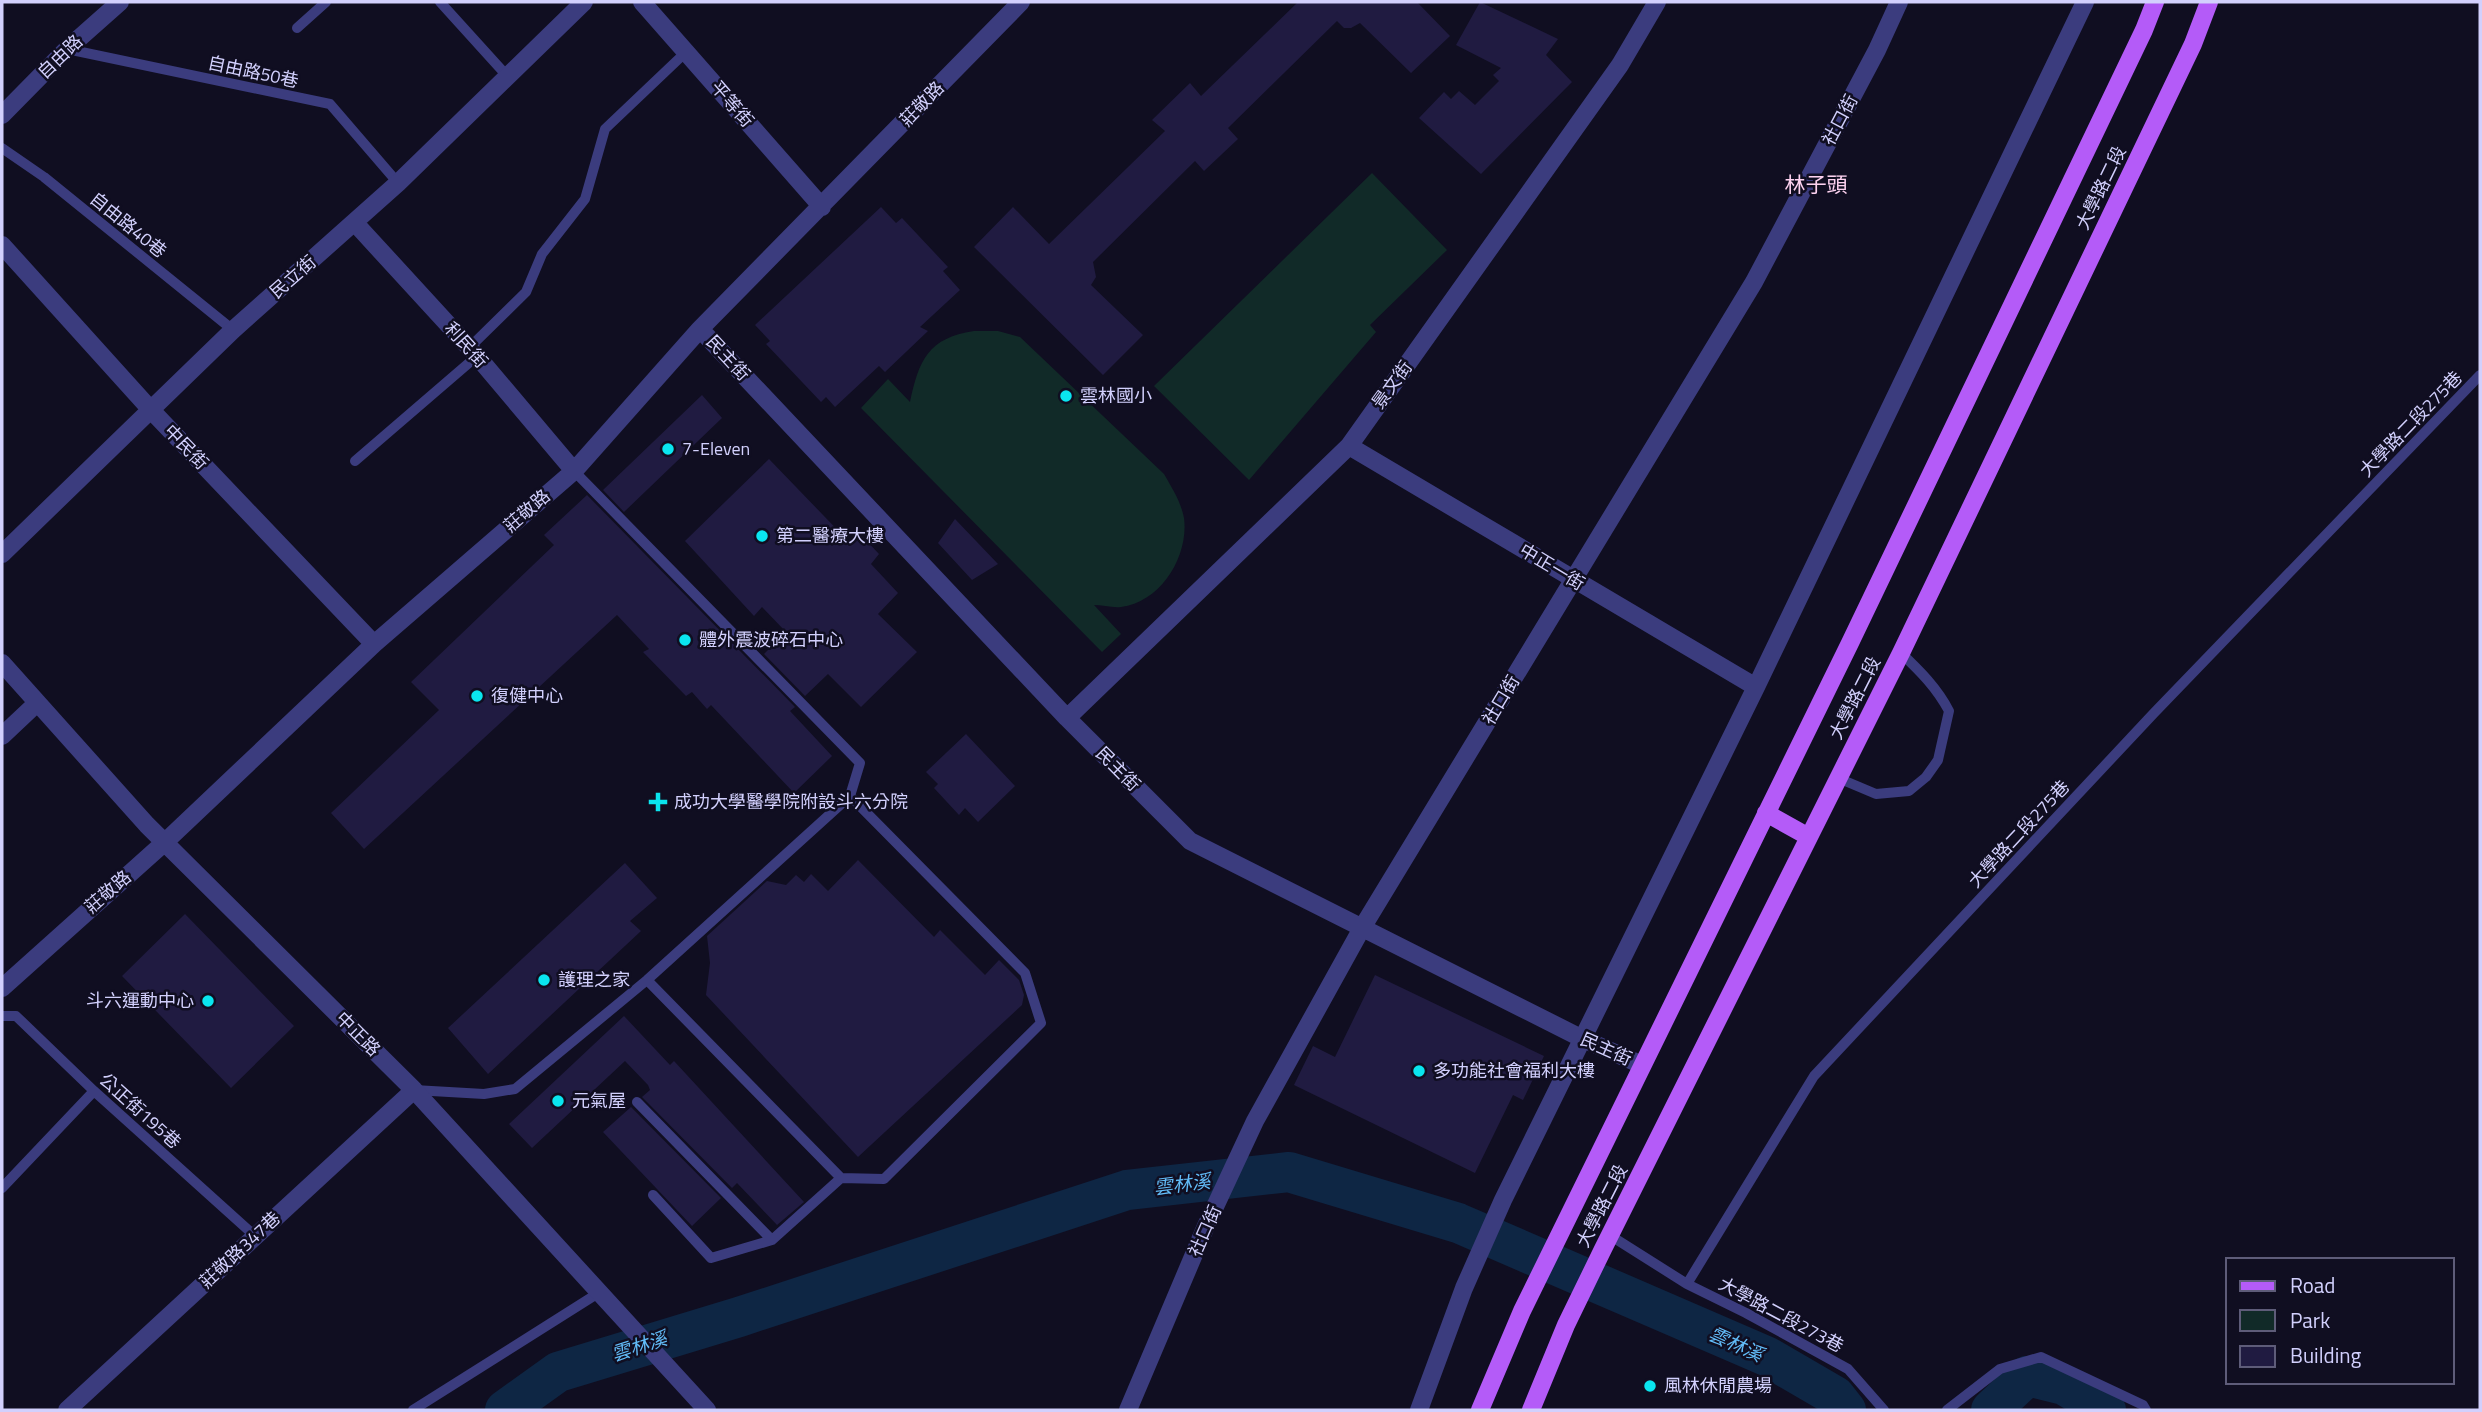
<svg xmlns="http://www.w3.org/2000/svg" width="2482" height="1412" viewBox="0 0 2482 1412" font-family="'Titillium Web','Noto Sans TC',sans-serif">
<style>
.green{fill:#112a28}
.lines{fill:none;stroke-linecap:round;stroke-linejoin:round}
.river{stroke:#0e2644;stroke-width:40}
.building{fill:#201b41}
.service{stroke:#3b3c7e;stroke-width:10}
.minor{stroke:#3b3c7e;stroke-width:18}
.primary{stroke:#b45bf8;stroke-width:18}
.poi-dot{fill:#0ae5ef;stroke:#100e21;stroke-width:2.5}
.labels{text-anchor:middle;stroke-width:5;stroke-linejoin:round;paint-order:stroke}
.street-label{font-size:18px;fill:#d2d0fd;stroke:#100e21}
.poi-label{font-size:18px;fill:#d2d0fd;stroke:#100e21;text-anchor:start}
.water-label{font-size:19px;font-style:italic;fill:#62bcf8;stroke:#100e21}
.quarter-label{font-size:21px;fill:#fdd2f0;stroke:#100e21}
</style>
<rect width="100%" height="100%" fill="#100e21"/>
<path class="green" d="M1372,173l75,77 -77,75 6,7 -127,148 -95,-94z
M974,331h24l22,6 144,137c8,14 17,28 20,44 5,38 -23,84 -63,89 -8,1 -19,-2 -27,-2l27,29 -19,18 -241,-244 27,-29 22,23c9,-42 18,-64 64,-71z"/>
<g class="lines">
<path class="river" d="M505,1410l53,-38 181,-55 388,-127 162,-18 169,51 308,133 69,40 11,14
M1991,1410l36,-34 37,9 42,25"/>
</g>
<path class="building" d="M1298,2h119l33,34 -39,37 -51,-50 -9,5h-7l-7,-7 -109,107 10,11 -34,32 -9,-10 -102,101 3,15 -5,8 52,50 -40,40 -129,-128 39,-40 36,37 116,-113 -13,-11 38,-37 11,13z
M1480,2l78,37 -12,16 26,27 -91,92 -62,-56 25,-26 7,7 8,-8 16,14 24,-24 -6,-6 8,-7 -45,-23z
M881,207l15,16 6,-5 46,49 -5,4 17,19 -40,37 8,4 -43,41 -6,-6 -44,41 -9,-10 -5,5 -55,-58 4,-3 -15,-16z
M702,395l20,23 -98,94 -21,-22z
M769,459l82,85 10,-9 18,19 -8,10 27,29 -20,21 39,38 -56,55 -33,-33 -23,22 -41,-42 22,-22 -24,-25 -8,9 -69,-75z
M587,495l208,212 -5,4 42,45 -38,37 -83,-88 -4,4 -15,-17 -6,4 -43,-44 6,-3 -32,-34 -253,234 -33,-36 108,-103 -28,-28 143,-137 -10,-10z
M955,519l43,45 -26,16 -34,-37z
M966,734l49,52 -37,36 -13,-14 -6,7 -25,-27 4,-4 -12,-12z
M858,860l76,77 6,-7 45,45 14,-15 20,20 5,15 -2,10 -164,152 -152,-162 4,-32 -3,-27 60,-55 19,4 10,-10 8,7 7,-8 17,17z
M625,863l32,35 -27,23 11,10 -153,143 -40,-46z
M185,914l109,112 -63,62 -109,-112z
M1375,975l169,81 -21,44 -10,-5 -38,78 -181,-88 19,-39 22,11z
M624,1016l46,49 4,-4 130,141 -27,23 -40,-42 -5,5 -90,-91 8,-7 -2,-5 -23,-24 -93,87 -23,-24z
M631,1107l90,91 -29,28 -89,-94z"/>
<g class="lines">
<path class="service" d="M440,2l67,74
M297,28l29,-26
M67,49l263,55 68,79
M2,148l42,29 189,153
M469,348l57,-56 16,-38 43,-55 20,-70 81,-77
M355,461l122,-105
M1838,778l38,16 33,-3 17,-14 12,-17 11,-49c-12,-23 -29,-40 -48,-58
M647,980l194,198 43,1 157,-156 -16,-50 -175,-177
M2,1016h14l78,75 161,145
M414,1090l70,4 31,-5 132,-109 203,-184 10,-33 -286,-292
M637,1102l135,138
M2,1188l92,-97
M653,1195l58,63 61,-18 69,-62
M1611,1236l76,48 127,-208 340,-363 326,-338
M1687,1284l59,29 102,56 36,41
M413,1410l187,-118
M1947,1410l53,-41 41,-12 102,48 3,5"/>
<path class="minor" d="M642,2l180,205
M2,115l65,-66 53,-47
M355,223l122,133 97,115
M2,245l149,165 223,234
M700,329l367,389 123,123 391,197 61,27
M1349,446l407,241
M2,554l231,-224 165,-147 186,-181
M2,663l145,162 267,265 293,320
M1067,718l282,-272 271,-381 37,-63
M2,736l35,-33
M2,988l163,-146 209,-198 200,-173 126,-142 321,-327
M67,1410l347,-320
M1128,1410l78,-184 49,-105 107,-193 392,-646 123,-232 22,-48
M1419,1410l45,-122 39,-88 253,-513 329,-685"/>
<path class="primary" d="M1766,813l43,24
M1480,1410l42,-99 328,-668 294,-613 11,-28
M1531,1410l35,-85 37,-76 298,-596 292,-609 16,-42"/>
</g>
<g class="poi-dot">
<circle cx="1066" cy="396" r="7"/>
<circle cx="668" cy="449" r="7"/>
<circle cx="762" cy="536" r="7"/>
<circle cx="685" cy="640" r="7"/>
<circle cx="477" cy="696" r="7"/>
<path d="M654.5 791.5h7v7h7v7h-7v7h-7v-7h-7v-7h7z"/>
<circle cx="544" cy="980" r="7"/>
<circle cx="208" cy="1001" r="7"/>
<circle cx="1419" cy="1071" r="7"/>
<circle cx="558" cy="1101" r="7"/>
<circle cx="1650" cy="1386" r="7"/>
</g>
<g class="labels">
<g class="street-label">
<text transform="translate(60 57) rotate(-44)" y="6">自由路</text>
<text transform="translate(253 72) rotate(12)" y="6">自由路50巷</text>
<text transform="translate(732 104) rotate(49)" y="6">平等街</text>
<text transform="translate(922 104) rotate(-46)" y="6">莊敬路</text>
<text transform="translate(1840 120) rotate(-62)" y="6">社口街</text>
<text transform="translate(2101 188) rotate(-64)" y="6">大學路二段</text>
<text transform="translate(128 225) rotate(39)" y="6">自由路40巷</text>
<text transform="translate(293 277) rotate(-41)" y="6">民立街</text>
<text transform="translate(466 345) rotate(48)" y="6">利民街</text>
<text transform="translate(728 358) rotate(47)" y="6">民主街</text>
<text transform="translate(1392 385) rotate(-54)" y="6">景文街</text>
<text transform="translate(2411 424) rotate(-46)" y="6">大學路二段275巷</text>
<text transform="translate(186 447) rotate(46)" y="6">中民街</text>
<text transform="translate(527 511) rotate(-41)" y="6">莊敬路</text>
<text transform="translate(1552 567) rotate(31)" y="6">中正一街</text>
<text transform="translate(1855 698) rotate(-63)" y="6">大學路二段</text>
<text transform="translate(1501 700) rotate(-59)" y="6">社口街</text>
<text transform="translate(1118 769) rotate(45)" y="6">民主街</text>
<text transform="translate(2019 834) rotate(-47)" y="6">大學路二段275巷</text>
<text transform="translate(108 892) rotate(-41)" y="6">莊敬路</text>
<text transform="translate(358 1034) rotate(45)" y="6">中正路</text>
<text transform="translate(1606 1049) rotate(24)" y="6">民主街</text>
<text transform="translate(140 1111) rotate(42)" y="6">公正街195巷</text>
<text transform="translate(1602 1206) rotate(-63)" y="6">大學路二段</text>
<text transform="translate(1205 1231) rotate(-66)" y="6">社口街</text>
<text transform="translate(240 1250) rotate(-43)" y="6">莊敬路347巷</text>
<text transform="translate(1781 1315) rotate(28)" y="6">大學路二段273巷</text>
</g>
<g class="poi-label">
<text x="1080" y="402">雲林國小</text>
<text x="682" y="455">7-Eleven</text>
<text x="776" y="542">第二醫療大樓</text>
<text x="699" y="646">體外震波碎石中心</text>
<text x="491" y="702">復健中心</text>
<text x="674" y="808">成功大學醫學院附設斗六分院</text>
<text x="558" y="986">護理之家</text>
<text x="194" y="1007" text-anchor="end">斗六運動中心</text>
<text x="1433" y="1077">多功能社會福利大樓</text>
<text x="572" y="1107">元氣屋</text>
<text x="1664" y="1392">風林休閒農場</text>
</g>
<g class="water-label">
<text transform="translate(1182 1184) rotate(-7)" y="7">雲林溪</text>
<text transform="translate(1736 1344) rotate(24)" y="7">雲林溪</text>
<text transform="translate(639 1346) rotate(-18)" y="7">雲林溪</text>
</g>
<g class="quarter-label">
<text x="1816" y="192">林子頭</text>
</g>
</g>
<rect width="2482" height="1412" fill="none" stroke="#d2d0fd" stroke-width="7"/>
<rect x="2226" y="1258" width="228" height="126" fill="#100e21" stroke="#5e5c79" stroke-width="2"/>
<rect x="2240" y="1281" width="35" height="10" fill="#b45bf8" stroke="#5e5c79" stroke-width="2"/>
<text x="2290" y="1293" font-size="21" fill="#d2d0fd">Road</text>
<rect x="2240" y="1310" width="35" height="21" fill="#112a28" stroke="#5e5c79" stroke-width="2"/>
<text x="2290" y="1328" font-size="21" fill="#d2d0fd">Park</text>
<rect x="2240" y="1346" width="35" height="21" fill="#201b41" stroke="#5e5c79" stroke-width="2"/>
<text x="2290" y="1363" font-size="21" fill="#d2d0fd">Building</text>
</svg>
